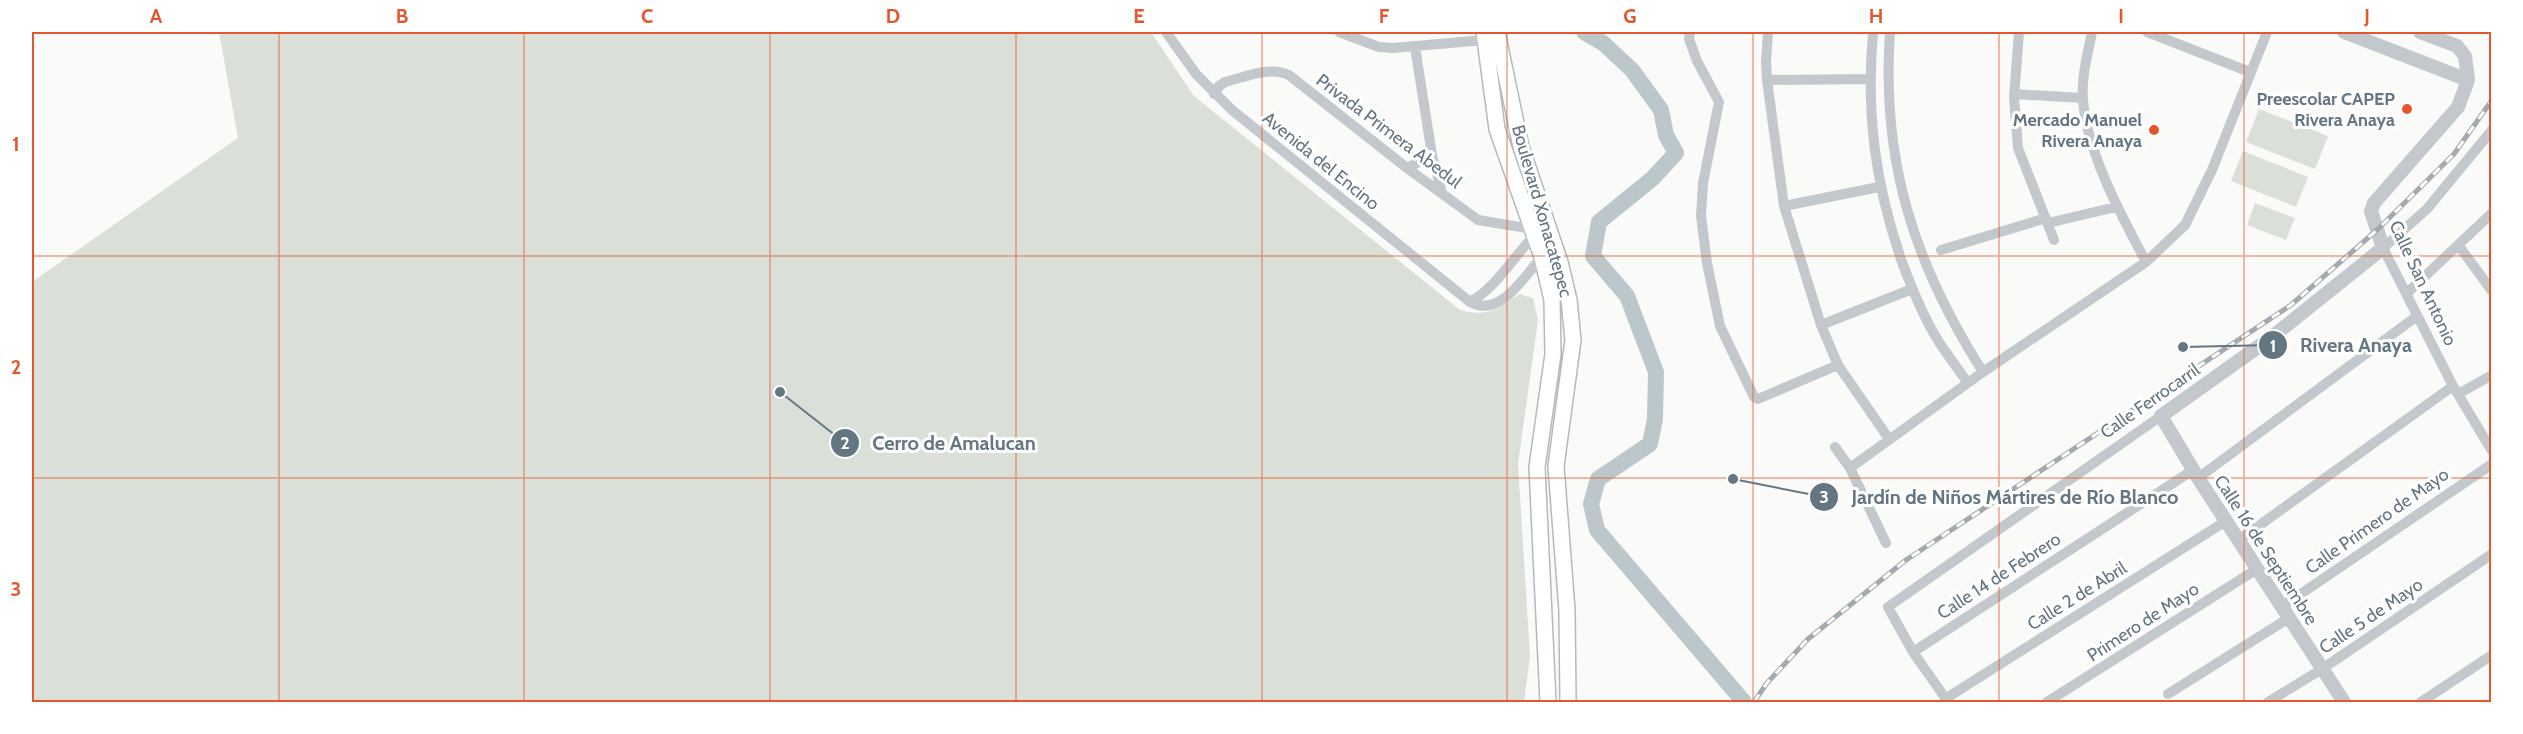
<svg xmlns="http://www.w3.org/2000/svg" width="2523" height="734" viewBox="0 0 2523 734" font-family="Cabin,sans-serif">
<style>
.green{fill:#dadfd7}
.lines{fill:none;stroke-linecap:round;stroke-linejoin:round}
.river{stroke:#bbc7cb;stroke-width:16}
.secondary-casing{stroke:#b3babf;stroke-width:18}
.minor{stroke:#c3c8cc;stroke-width:10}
.tertiary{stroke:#c3c8cc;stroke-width:14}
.secondary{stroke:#fff;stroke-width:15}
.rail-casing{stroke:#a2aab0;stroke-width:5}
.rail{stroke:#fff;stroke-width:3;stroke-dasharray:9;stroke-linecap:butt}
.grid{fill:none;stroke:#e4572e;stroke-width:1.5;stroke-opacity:0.55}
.poi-dot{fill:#e4572e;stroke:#fff;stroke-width:2}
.labels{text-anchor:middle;stroke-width:6;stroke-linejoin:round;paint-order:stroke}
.poi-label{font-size:18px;font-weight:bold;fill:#657683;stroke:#fff;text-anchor:end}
.street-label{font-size:18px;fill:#657683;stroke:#fff}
.leader{fill:none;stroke:#657683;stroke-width:2}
.callout-dot{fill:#657683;stroke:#fff;stroke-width:2}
.mark-label{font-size:18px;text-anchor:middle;font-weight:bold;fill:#fff}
.callout-label{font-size:20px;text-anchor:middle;font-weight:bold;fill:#657683;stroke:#fff;stroke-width:6;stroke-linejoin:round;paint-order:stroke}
.neatline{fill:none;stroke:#e4572e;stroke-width:2}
.grid-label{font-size:20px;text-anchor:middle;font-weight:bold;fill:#e4572e}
</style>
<rect width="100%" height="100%" fill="#fafaf8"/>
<path class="green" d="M219,32h932l43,64 266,214c25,7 38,0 59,-16l14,4 5,22 -20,144 12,192 -6,46h-1492v-420l206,-144z
M2259,109l69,27 -13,33 -69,-27z
M2243,151l65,26 -12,30 -65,-26z
M2255,203l40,15 -9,22 -39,-15z"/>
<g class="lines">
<path class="river" d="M1584,32l19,11 29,27 29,40 5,25 10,18 -23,25 -54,44 -6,34 34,40 29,76 -1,47 -5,25 -52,35 -7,25 6,26 147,172"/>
<g class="secondary-casing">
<path id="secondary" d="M1484,32l13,97 45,128 10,43 1,54 -16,113 11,235
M1497,32l24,115 39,115 9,38 4,40 -17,126 11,144 1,92"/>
</g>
<path class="minor" d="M1166,32l30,42 36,36 238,192c31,16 53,-25 72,-45
M1339,32l40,15 14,1 91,-8
M1690,32l-1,7 8,22 22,41 -16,81 -2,33 6,47 13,63 34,71 4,2 80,-34
M1768,32l-2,30 1,18 17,126 37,119 17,40 51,74
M1873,32c-7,82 2,152 29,230 10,27 21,55 37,80 9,14 19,27 29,41
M1890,32c-9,129 24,232 93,340
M2019,32l-5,65 4,51 36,92
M2092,32c-4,21 -11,45 -9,68 4,53 38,115 63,162
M2147,32l103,40
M1415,47l17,108 10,38
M1767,80l102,-1
M1214,94l5,-8 6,-4c21,-5 43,-16 64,-7l118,93 71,52 54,9 4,-2
M2014,94l68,4
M2492,130l-65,79 -44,39 70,138 39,65
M1407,168l25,-13
M1784,206l95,-19
M2048,223l68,-16
M2459,246l33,45
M1941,250l105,-32
M2406,294l86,-81
M1470,302c26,-14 43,-45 64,-66
M1821,325l91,-36
M2458,394l34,-19
M1835,447l15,21 36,75
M1850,468l133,-96 163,-110 39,-37 27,-55 55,-138
M2198,478l219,-162
M2239,540l214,-154
M2283,606l209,-142
M1913,652l280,-182
M2168,694l121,-76
M1945,699l281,-178
M1948,702l-35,-50 -25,-45 273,-191
M2047,702l210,-133
M2268,702l54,-33 170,-115
M2421,702l71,-47"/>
<path class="tertiary" d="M2344,32l124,48
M2344,702l-146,-224 -37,-62 111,-79 111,-89 -12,-37 3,-8 84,-96 10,-27 -3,-24 -8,-10 -37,-14"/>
<use href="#secondary" class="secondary"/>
<g class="rail-casing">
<path id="rail" d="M1754,702l13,-19 41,-44 98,-79 385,-255 86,-75 77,-76 38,-54"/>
</g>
<use href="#rail" class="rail"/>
</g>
<path class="grid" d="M279,32v670M524,32v670M770,32v670M1016,32v670M1262,32v670M1507,32v670M1753,32v670M1999,32v670M2244,32v670M32,256h2460M32,478h2460"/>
<g class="poi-dot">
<circle cx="2407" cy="109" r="6"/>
<circle cx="2154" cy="130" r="6"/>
</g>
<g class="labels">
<g class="poi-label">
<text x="2395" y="105">Preescolar CAPEP<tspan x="2395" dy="21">Rivera Anaya</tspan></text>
<text x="2142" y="126">Mercado Manuel<tspan x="2142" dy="21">Rivera Anaya</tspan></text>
</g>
<g class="street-label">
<text transform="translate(1389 131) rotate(37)" y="6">Privada Primera Abedul</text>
<text transform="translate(1321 161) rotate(39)" y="6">Avenida del Encino</text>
<text transform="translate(1542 211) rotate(74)" y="6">Boulevard Xonacatepec</text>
<text transform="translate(2423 283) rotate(65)" y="6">Calle San Antonio</text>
<text transform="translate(2150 401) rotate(-35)" y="6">Calle Ferrocarril</text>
<text transform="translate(2377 521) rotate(-35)" y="6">Calle Primero de Mayo</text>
<text transform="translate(2266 550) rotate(57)" y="6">Calle 16 de Septiembre</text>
<text transform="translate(1999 576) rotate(-33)" y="6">Calle 14 de Febrero</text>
<text transform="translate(2077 596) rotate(-32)" y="6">Calle 2 de Abril</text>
<text transform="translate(2371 616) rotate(-34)" y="6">Calle 5 de Mayo</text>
<text transform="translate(2143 622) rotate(-33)" y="6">Primero de Mayo</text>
</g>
</g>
<path class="leader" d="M2183 347L2273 345M780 392L845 443M1733 479L1824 497"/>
<g class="callout-dot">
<circle cx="2183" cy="347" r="6"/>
<circle cx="780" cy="392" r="6"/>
<circle cx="1733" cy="479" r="6"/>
<circle cx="2273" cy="345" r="15"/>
<circle cx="845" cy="443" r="15"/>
<circle cx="1824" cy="497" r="15"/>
</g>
<g class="mark-label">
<text x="2273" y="352">1</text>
<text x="845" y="449">2</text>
<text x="1824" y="503">3</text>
</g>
<g class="callout-label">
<text x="2356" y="352">Rivera Anaya</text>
<text x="954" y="450">Cerro de Amalucan</text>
<text x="2015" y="504">Jardín de Niños Mártires de Río Blanco</text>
</g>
<rect width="2523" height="734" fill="none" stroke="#ffffff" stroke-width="66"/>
<rect x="33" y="33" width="2457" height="668" class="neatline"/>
<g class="grid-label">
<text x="156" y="23">A</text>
<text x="402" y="23">B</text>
<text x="647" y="23">C</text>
<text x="893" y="23">D</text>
<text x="1139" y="23">E</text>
<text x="1384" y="23">F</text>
<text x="1630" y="23">G</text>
<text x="1876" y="23">H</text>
<text x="2121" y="23">I</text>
<text x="2367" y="23">J</text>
<text x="16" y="151">1</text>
<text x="16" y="374">2</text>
<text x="16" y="596">3</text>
</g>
</svg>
